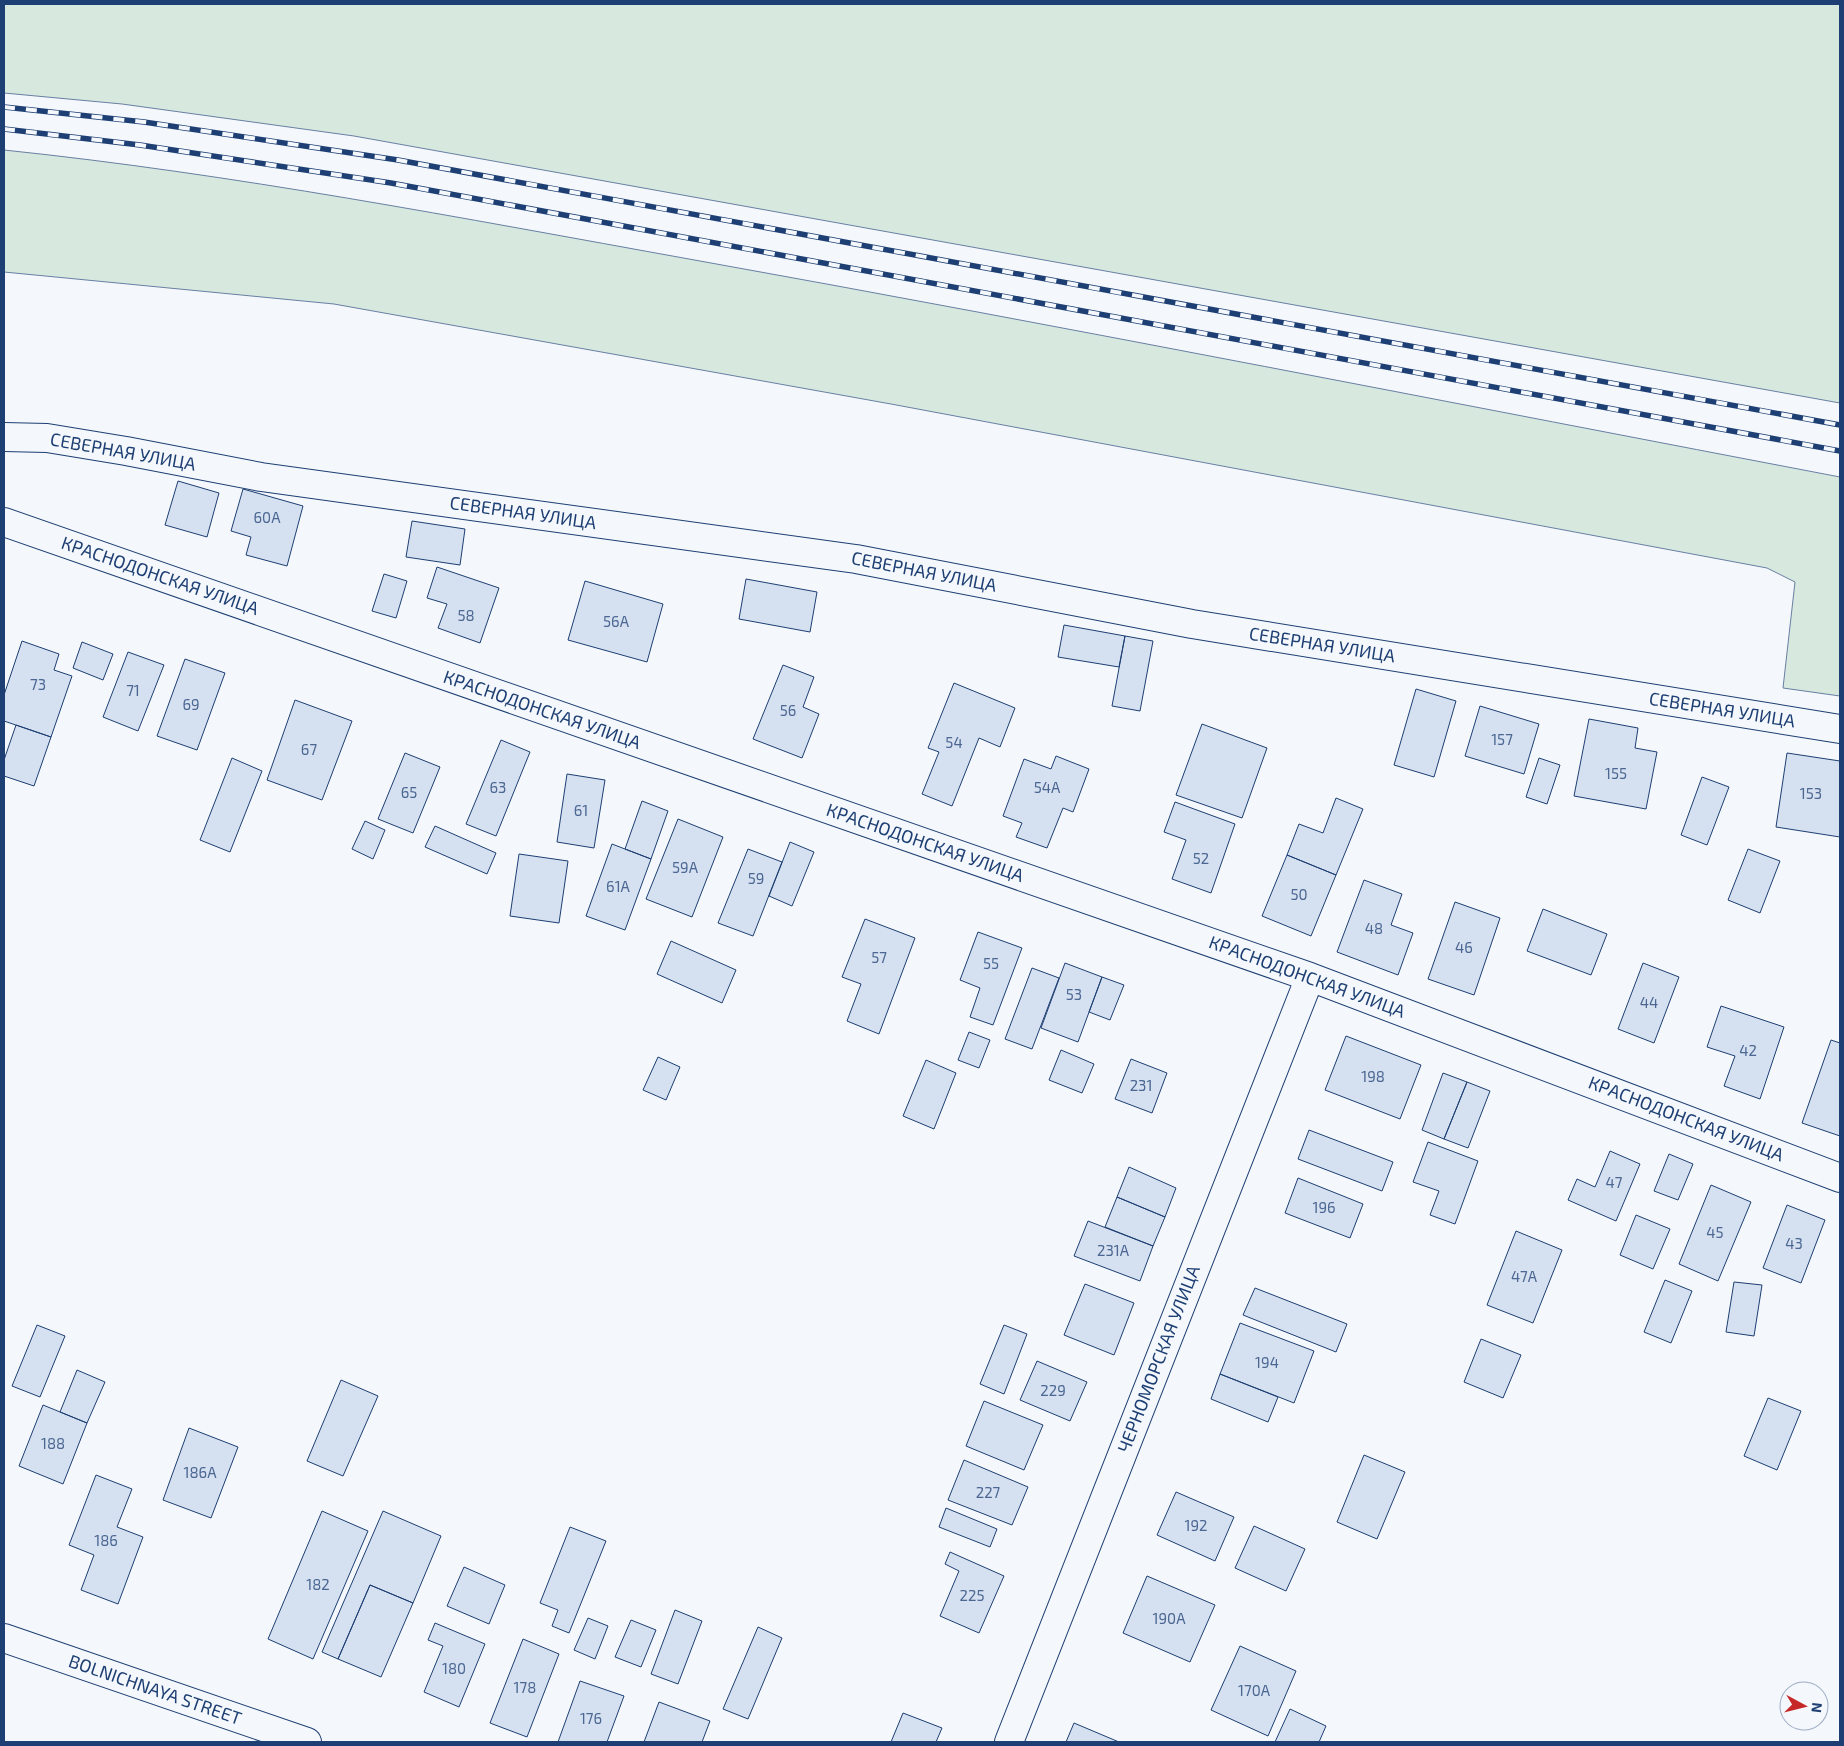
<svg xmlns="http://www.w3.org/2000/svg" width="1844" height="1746" viewBox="0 0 1844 1746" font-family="'Exo 2',sans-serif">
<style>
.green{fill:#d7e8df;stroke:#687fa3}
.building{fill:#d5e0f0;stroke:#1d3f73}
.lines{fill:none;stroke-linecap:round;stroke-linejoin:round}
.minor-casing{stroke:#1d3f73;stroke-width:30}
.tertiary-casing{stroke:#1d3f73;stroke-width:30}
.minor{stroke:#f4f7fb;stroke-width:28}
.tertiary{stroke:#f4f7fb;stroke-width:28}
.rail-casing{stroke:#1d3f73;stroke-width:5.5}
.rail{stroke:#f4f7fb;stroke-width:4;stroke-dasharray:11;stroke-linecap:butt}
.labels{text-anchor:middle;stroke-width:4;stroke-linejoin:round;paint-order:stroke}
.number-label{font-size:15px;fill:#4b6792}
.street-label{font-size:18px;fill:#1d3f73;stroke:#f4f7fb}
</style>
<rect width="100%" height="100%" fill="#f4f7fb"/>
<path class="green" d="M4,4h1836v399l-1486,-267 -232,-32 -118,-11z
M4,150c230,24 457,68 685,109 384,69 768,145 1151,218v219l-57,-8 12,-106 -28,-14 -876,-164 -557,-100 -330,-32z"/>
<path class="building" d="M178,481l41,12 -12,44 -42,-12z
M243,489l60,17 -16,60 -41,-11 5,-18 -20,-6z
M412,521l53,8 -5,36 -54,-8z
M437,567l62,21 -19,55 -42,-15 9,-24 -20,-6z
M384,574l23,7 -11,37 -24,-7z
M746,579l71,13 -7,40 -71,-13z
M585,581l78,23 -16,58 -79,-22z
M1064,625l61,11 -6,31 -61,-10z
M1125,636l28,5 -13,70 -28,-5z
M22,641l37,13 -5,16 18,6 -21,61 -47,-16v-26z
M82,642l31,12 -10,26 -30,-12z
M128,652l36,13 -26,66 -35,-14z
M185,659l40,14 -28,77 -40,-14z
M783,665l31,12 -11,30 16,7 -17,44 -49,-19z
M954,683l61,25 -15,39 -21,-9 -27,68 -30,-12 17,-42 -11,-4z
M1416,689l40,12 -22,76 -40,-12z
M295,700l57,21 -30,79 -55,-20z
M1480,706l59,18 -15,50 -59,-18z
M1589,719l49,9 -3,20 22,4 -11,57 -72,-13z
M1202,724l65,24 -25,70 -66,-23z
M16,725l35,12 -17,49 -30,-10v-16z
M501,740l29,12 -34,84 -30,-12z
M405,753l35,14 -27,66 -35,-14z
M1787,753l53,8v76l-64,-10z
M1056,756l33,13 -16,43 -10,-4 -16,40 -31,-11 6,-14 -19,-7 21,-57 27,10z
M232,758l30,13 -32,81 -30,-12z
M1539,758l21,7 -13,39 -21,-7z
M567,774l38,6 -11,68 -37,-6z
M1702,777l27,10 -22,58 -26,-10z
M1336,798l27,11 -27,66 -49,-20 12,-31 24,9z
M642,801l26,10 -17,48 -26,-10z
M1175,802l60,22 -24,69 -39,-14 14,-39 -22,-8z
M678,819l45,18 -31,80 -46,-18z
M365,821l20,9 -12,29 -21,-10z
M435,826l61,27 -9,21 -62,-27z
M790,842l24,10 -22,54 -23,-10z
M612,844l39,15 -26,71 -39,-14z
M748,849l34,13 -29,74 -35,-13z
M1748,849l32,12 -20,52 -32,-13z
M519,854l49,7 -9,62 -49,-7z
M1287,855l49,20 -25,61 -49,-20z
M1364,880l38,14 -11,31 22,8 -15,42 -61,-23z
M1455,902l45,16 -26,77 -46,-16z
M1543,909l64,25 -16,41 -64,-24z
M865,919l50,19 -36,96 -32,-13 14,-37 -19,-7z
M978,932l44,16 -29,77 -23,-8 10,-29 -20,-8z
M671,941l65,29 -14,33 -65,-29z
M1065,963l37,14 -24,65 -37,-14z
M1643,963l36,14 -25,66 -36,-14z
M1032,968l27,10 -27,71 -27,-10z
M1102,977l22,8 -14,35 -21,-8z
M1721,1006l63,21 -24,72 -36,-13 11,-30 -28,-9z
M969,1032l21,8 -11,28 -21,-8z
M1346,1036l75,29 -21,54 -75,-29z
M1831,1040l9,3v93l-38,-13z
M1061,1050l33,14 -12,29 -33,-13z
M658,1057l22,10 -14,33 -23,-10z
M1131,1059l36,14 -15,40 -37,-14z
M926,1060l30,13 -22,56 -31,-13z
M1443,1073l24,9 -23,57 -22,-9z
M1467,1082l23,9 -22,57 -24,-9z
M1309,1130l84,32 -11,29 -84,-32z
M1428,1142l50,19 -23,63 -25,-9 9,-24 -26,-9z
M1610,1151l30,13 -24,57 -48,-21 9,-21 18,8z
M1669,1154l24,10 -15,36 -24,-9z
M1129,1167l47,21 -11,29 -48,-20z
M1298,1178l65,26 -13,34 -65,-25z
M1711,1185l40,17 -33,79 -39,-17z
M1117,1197l48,20 -12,29 -48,-19z
M1787,1205l38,15 -24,63 -38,-15z
M1636,1215l34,14 -17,40 -33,-14z
M1088,1221l65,25 -13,35 -66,-25z
M1516,1231l46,19 -29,73 -46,-18z
M1665,1280l27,11 -21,52 -27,-11z
M1734,1282l28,3 -8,51 -28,-4z
M1085,1284l49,19 -20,52 -50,-20z
M1255,1288l92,36 -11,28 -93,-37z
M1240,1323l74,28 -20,52 -74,-29z
M37,1325l28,11 -25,61 -28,-11z
M1004,1325l23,9 -23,60 -24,-10z
M1481,1339l40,16 -18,43 -39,-16z
M1037,1361l50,21 -17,39 -50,-21z
M77,1370l28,12 -18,41 -27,-11z
M1220,1374l58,23 -10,25 -57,-23z
M341,1380l37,16 -35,80 -36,-15z
M1768,1398l33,13 -24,59 -33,-14z
M984,1401l59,24 -19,45 -58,-24z
M43,1405l44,18 -24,61 -44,-18z
M189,1428l49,19 -27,71 -48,-18z
M1364,1455l41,17 -28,67 -40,-17z
M964,1460l64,27 -16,38 -64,-25z
M96,1475l36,14 -15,38 26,10 -25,67 -37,-14 13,-35 -25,-10z
M1176,1492l58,25 -19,44 -58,-26z
M946,1508l51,21 -7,18 -51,-20z
M322,1511l46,20 -55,128 -45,-20z
M383,1511l58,25 -28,67 -43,-18 -32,74 -16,-7z
M1254,1526l51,23 -19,42 -51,-23z
M570,1527l36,14 -37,92 -17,-7 6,-16 -18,-7z
M950,1552l54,24 -25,57 -39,-17 19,-45 -14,-7z
M464,1567l41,18 -16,39 -42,-18z
M1147,1576l68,29 -25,57 -67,-29z
M370,1585l43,18 -32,74 -43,-18z
M675,1610l27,11 -24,63 -27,-10z
M588,1618l20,8 -13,33 -21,-9z
M631,1620l25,10 -15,37 -26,-10z
M435,1623l50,21 -26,63 -35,-15 19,-46 -15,-6z
M758,1627l24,11 -34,81 -25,-10z
M523,1639l36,15 -32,83 -37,-14z
M1240,1646l56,25 -28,65 -57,-26z
M580,1681l44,15 -17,46h-49z
M659,1702l51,19 -8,21h-58z
M1290,1709l36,17 -7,16h-44z
M903,1713l39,15 -6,14h-45z
M1074,1723l45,19h-53z"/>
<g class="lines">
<g class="minor-casing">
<path id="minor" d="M4,437l43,1 79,13 135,26 595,82 336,65 648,105
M4,522l1306,455 530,201
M1009,1742l301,-765"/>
</g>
<g class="tertiary-casing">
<path id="tertiary" d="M4,1638l303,104"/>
</g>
<use href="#minor" class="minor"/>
<use href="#tertiary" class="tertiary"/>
<g class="rail-casing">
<path id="rail" d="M4,107l140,15 254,38 1442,265
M4,129l136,16 251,38 1449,268"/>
</g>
<use href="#rail" class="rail"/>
</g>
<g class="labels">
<g class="number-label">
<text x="267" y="523">60А</text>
<text x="466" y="621">58</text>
<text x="616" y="627">56А</text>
<text x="38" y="690">73</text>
<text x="133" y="696">71</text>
<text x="191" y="710">69</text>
<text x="788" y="716">56</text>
<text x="1502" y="745">157</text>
<text x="954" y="748">54</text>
<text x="309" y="755">67</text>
<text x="1616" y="779">155</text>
<text x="498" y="793">63</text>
<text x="1047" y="793">54А</text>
<text x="409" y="798">65</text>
<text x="1811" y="799">153</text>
<text x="581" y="816">61</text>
<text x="1201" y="864">52</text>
<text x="685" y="873">59А</text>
<text x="756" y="884">59</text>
<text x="618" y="892">61А</text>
<text x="1299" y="900">50</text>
<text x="1374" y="934">48</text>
<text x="1464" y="953">46</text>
<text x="879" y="963">57</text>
<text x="991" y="969">55</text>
<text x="1074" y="1000">53</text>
<text x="1649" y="1008">44</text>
<text x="1748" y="1056">42</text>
<text x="1373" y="1082">198</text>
<text x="1141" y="1091">231</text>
<text x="1614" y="1188">47</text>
<text x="1324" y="1213">196</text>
<text x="1715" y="1238">45</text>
<text x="1794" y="1249">43</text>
<text x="1113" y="1256">231А</text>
<text x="1524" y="1282">47А</text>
<text x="1267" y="1368">194</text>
<text x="1053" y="1396">229</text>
<text x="53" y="1449">188</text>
<text x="200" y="1478">186А</text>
<text x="988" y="1498">227</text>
<text x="1196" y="1531">192</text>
<text x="106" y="1546">186</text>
<text x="318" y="1590">182</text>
<text x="972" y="1601">225</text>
<text x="1169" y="1624">190А</text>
<text x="454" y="1674">180</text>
<text x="525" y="1693">178</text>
<text x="1254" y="1696">170А</text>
<text x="591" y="1724">176</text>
</g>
<g class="street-label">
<text transform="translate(123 452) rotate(10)" y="6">СЕВЕРНАЯ УЛИЦА</text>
<text transform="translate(523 513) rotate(8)" y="6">СЕВЕРНАЯ УЛИЦА</text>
<text transform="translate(924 572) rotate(11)" y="6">СЕВЕРНАЯ УЛИЦА</text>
<text transform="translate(160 576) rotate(19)" y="6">КРАСНОДОНСКАЯ УЛИЦА</text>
<text transform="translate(1322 645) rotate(9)" y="6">СЕВЕРНАЯ УЛИЦА</text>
<text transform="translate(542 710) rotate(19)" y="6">КРАСНОДОНСКАЯ УЛИЦА</text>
<text transform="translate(1722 710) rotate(9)" y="6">СЕВЕРНАЯ УЛИЦА</text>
<text transform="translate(925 843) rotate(19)" y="6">КРАСНОДОНСКАЯ УЛИЦА</text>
<text transform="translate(1307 977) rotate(20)" y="6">КРАСНОДОНСКАЯ УЛИЦА</text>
<text transform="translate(1686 1119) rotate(21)" y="6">КРАСНОДОНСКАЯ УЛИЦА</text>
<text transform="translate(1159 1359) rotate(-69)" y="6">ЧЕРНОМОРСКАЯ УЛИЦА</text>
<text transform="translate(155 1690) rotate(19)" y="6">BOLNICHNAYA STREET</text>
</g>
</g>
<rect width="1844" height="1746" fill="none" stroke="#1d3f73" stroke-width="10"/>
<g transform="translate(1804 1706) rotate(97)"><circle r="24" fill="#f4f7fb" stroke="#9eadc5"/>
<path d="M0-4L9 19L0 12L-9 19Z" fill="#c62828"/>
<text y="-8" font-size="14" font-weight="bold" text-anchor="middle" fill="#1d3f73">N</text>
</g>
</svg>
